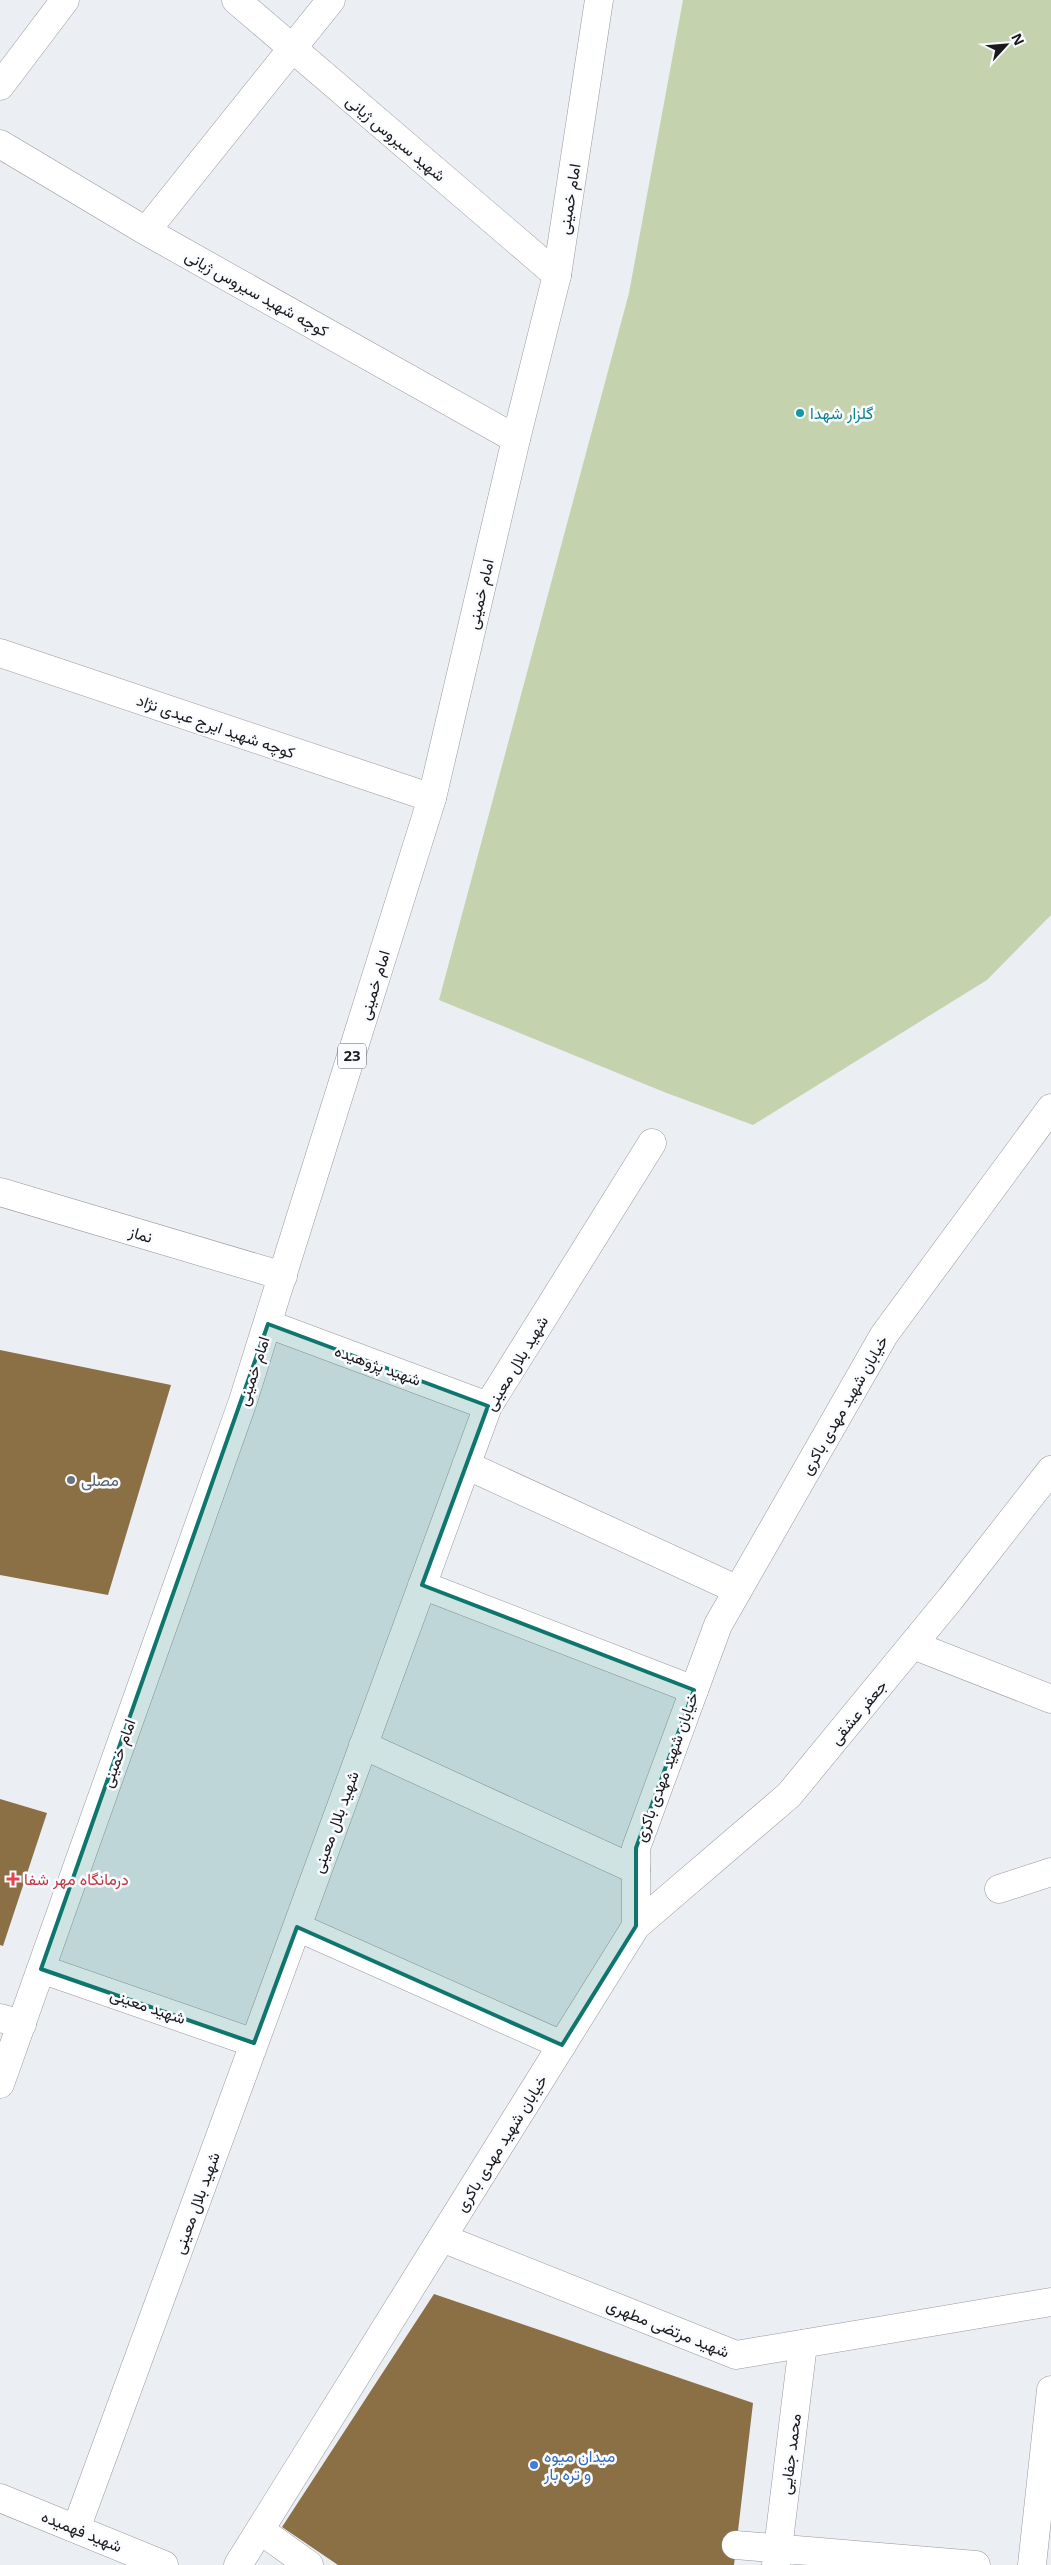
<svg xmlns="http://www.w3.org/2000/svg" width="1051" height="2565" viewBox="0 0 1051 2565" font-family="'Open Sans',Vazirmatn,sans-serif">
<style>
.green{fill:#c4d3ae}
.building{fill:#8b6f45}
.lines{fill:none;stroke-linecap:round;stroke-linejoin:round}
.street-casing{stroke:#97999e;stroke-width:29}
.secondary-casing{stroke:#97999e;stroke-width:29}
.primary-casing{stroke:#97999e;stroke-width:29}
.street{stroke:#fff;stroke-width:28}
.secondary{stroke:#fff;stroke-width:28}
.primary{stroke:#fff;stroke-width:28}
.marked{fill:#0f766e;fill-opacity:0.2;stroke:#0f766e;stroke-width:4;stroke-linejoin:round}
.culture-dot{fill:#0f9aa8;stroke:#f9fbfe;stroke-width:2}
.worship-dot{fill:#6b7280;stroke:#f9fbfe;stroke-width:2}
.health-dot{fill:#e0444e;stroke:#f9fbfe;stroke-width:2}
.shop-dot{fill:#3f7fe0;stroke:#f9fbfe;stroke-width:2}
.labels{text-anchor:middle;stroke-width:5;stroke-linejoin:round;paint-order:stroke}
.shield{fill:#f9fbfe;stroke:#5d5e60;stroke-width:1}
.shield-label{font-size:15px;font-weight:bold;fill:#1a1a1c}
.street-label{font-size:16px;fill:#1a1a1c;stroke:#f9fbfe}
.culture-label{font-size:16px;fill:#0d838f;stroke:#f9fbfe;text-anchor:start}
.worship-label{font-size:16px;fill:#5b616d;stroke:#f9fbfe;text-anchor:start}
.health-label{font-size:16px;fill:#be3a42;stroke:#f9fbfe;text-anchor:start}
.shop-label{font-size:16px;fill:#366cbe;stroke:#f9fbfe;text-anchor:start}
</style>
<rect width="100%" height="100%" fill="#ebeef3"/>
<path class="green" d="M683,0h368v915l-64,65 -234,145 -89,-33 -225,-92 190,-707z"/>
<path class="building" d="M0,1350l171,35 -63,210 -108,-20z
M0,1799l47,14 -44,133 -3,-1z
M434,2294l319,109 -19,162h-396l-56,-38z"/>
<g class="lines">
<g class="street-casing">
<path id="street" d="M236,0l321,275
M0,86l65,-86
M0,144l146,87 370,208
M146,231l185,-231
M0,653l432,145
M0,1192l283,84
M268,1324l220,82
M466,1465l272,125
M422,1585l272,105
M913,1645l138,54
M363,1745l273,125
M999,1889l52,-17
M297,1927l265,118
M41,1969l213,74
M0,2018l22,6
M0,2498l164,67
M76,2529l412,-1123 164,-263
M260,2530l49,35
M736,2545l240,20
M776,2565l27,-221
M1032,2565l19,-175"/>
</g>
<g class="secondary-casing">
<path id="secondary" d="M636,1926l153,-131 162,-197 100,-128
M442,2238l294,117 315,-53
M238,2565l398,-639v-78l82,-223 166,-290 167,-227"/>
</g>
<g class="primary-casing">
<path id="primary" d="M0,2084l243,-683 189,-603 84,-359 41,-164 42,-275"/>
</g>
<use href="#street" class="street"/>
<use href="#secondary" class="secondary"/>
<use href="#primary" class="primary"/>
</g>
<path class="marked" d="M268,1324l220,82 -66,179 272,105 -58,158v78l-74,119 -265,-118 -43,116 -213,-74z"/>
<circle class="culture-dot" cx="800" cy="413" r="5"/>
<circle class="worship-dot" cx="71" cy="1480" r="5"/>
<path class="health-dot" d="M10.5 1871.5h5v5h5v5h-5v5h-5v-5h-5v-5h5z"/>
<circle class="shop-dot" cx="534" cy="2465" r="5"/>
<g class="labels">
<rect class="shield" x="338" y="1043.5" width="28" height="25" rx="4"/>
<g class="shield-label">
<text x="352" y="1061">23</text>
</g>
<g class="street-label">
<text transform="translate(396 138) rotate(40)" y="6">شهید سیروس ژیانی</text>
<text transform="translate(569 199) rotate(-81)" y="6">امام خمینی</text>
<text transform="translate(257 293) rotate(29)" y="6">کوچه شهید سیروس ژیانی</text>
<text transform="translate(480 594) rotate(-77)" y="6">امام خمینی</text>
<text transform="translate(216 726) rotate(19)" y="6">کوچه شهید ایرج عبدی نژاد</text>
<text transform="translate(374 985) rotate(-73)" y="6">امام خمینی</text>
<text transform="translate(141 1234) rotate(17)" y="6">نماز</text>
<text transform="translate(516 1363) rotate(-59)" y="6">شهید بلال معینی</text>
<text transform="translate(378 1365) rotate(20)" y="6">شهید پژوهیده</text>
<text transform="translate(253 1371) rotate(-72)" y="6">امام خمینی</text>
<text transform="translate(844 1405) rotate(-60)" y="6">خیابان شهید مهدی باکری</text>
<text transform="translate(858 1712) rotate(-50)" y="6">جعفر عشقی</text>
<text transform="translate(118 1753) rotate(-70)" y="6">امام خمینی</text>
<text transform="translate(666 1767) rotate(-70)" y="6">خیابان شهید مهدی باکری</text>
<text transform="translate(335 1822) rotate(-70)" y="6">شهید بلال معینی</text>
<text transform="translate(148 2006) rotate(19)" y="6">شهید معینی</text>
<text transform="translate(501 2143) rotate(-58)" y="6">خیابان شهید مهدی باکری</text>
<text transform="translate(196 2203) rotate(-70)" y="6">شهید بلال معینی</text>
<text transform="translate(668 2328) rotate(22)" y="6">شهید مرتضی مطهری</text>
<text transform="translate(790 2454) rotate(-83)" y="6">محمد جفایی</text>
<text transform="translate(82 2531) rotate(22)" y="6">شهید فهمیده</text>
</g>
<g class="culture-label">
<text x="810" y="419">گلزار شهدا</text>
</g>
<g class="worship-label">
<text x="81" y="1486">مصلی</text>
</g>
<g class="health-label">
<text x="24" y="1885">درمانگاه مهر شفا</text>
</g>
<g class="shop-label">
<text x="544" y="2462">میدان میوه<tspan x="544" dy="18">و تره بار</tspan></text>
</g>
</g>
<g transform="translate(1006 45) rotate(64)" stroke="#f9fbfe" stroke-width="4" paint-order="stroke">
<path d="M0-4L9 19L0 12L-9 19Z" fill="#1a1a1c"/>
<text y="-8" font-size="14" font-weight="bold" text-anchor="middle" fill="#1a1a1c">N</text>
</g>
</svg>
